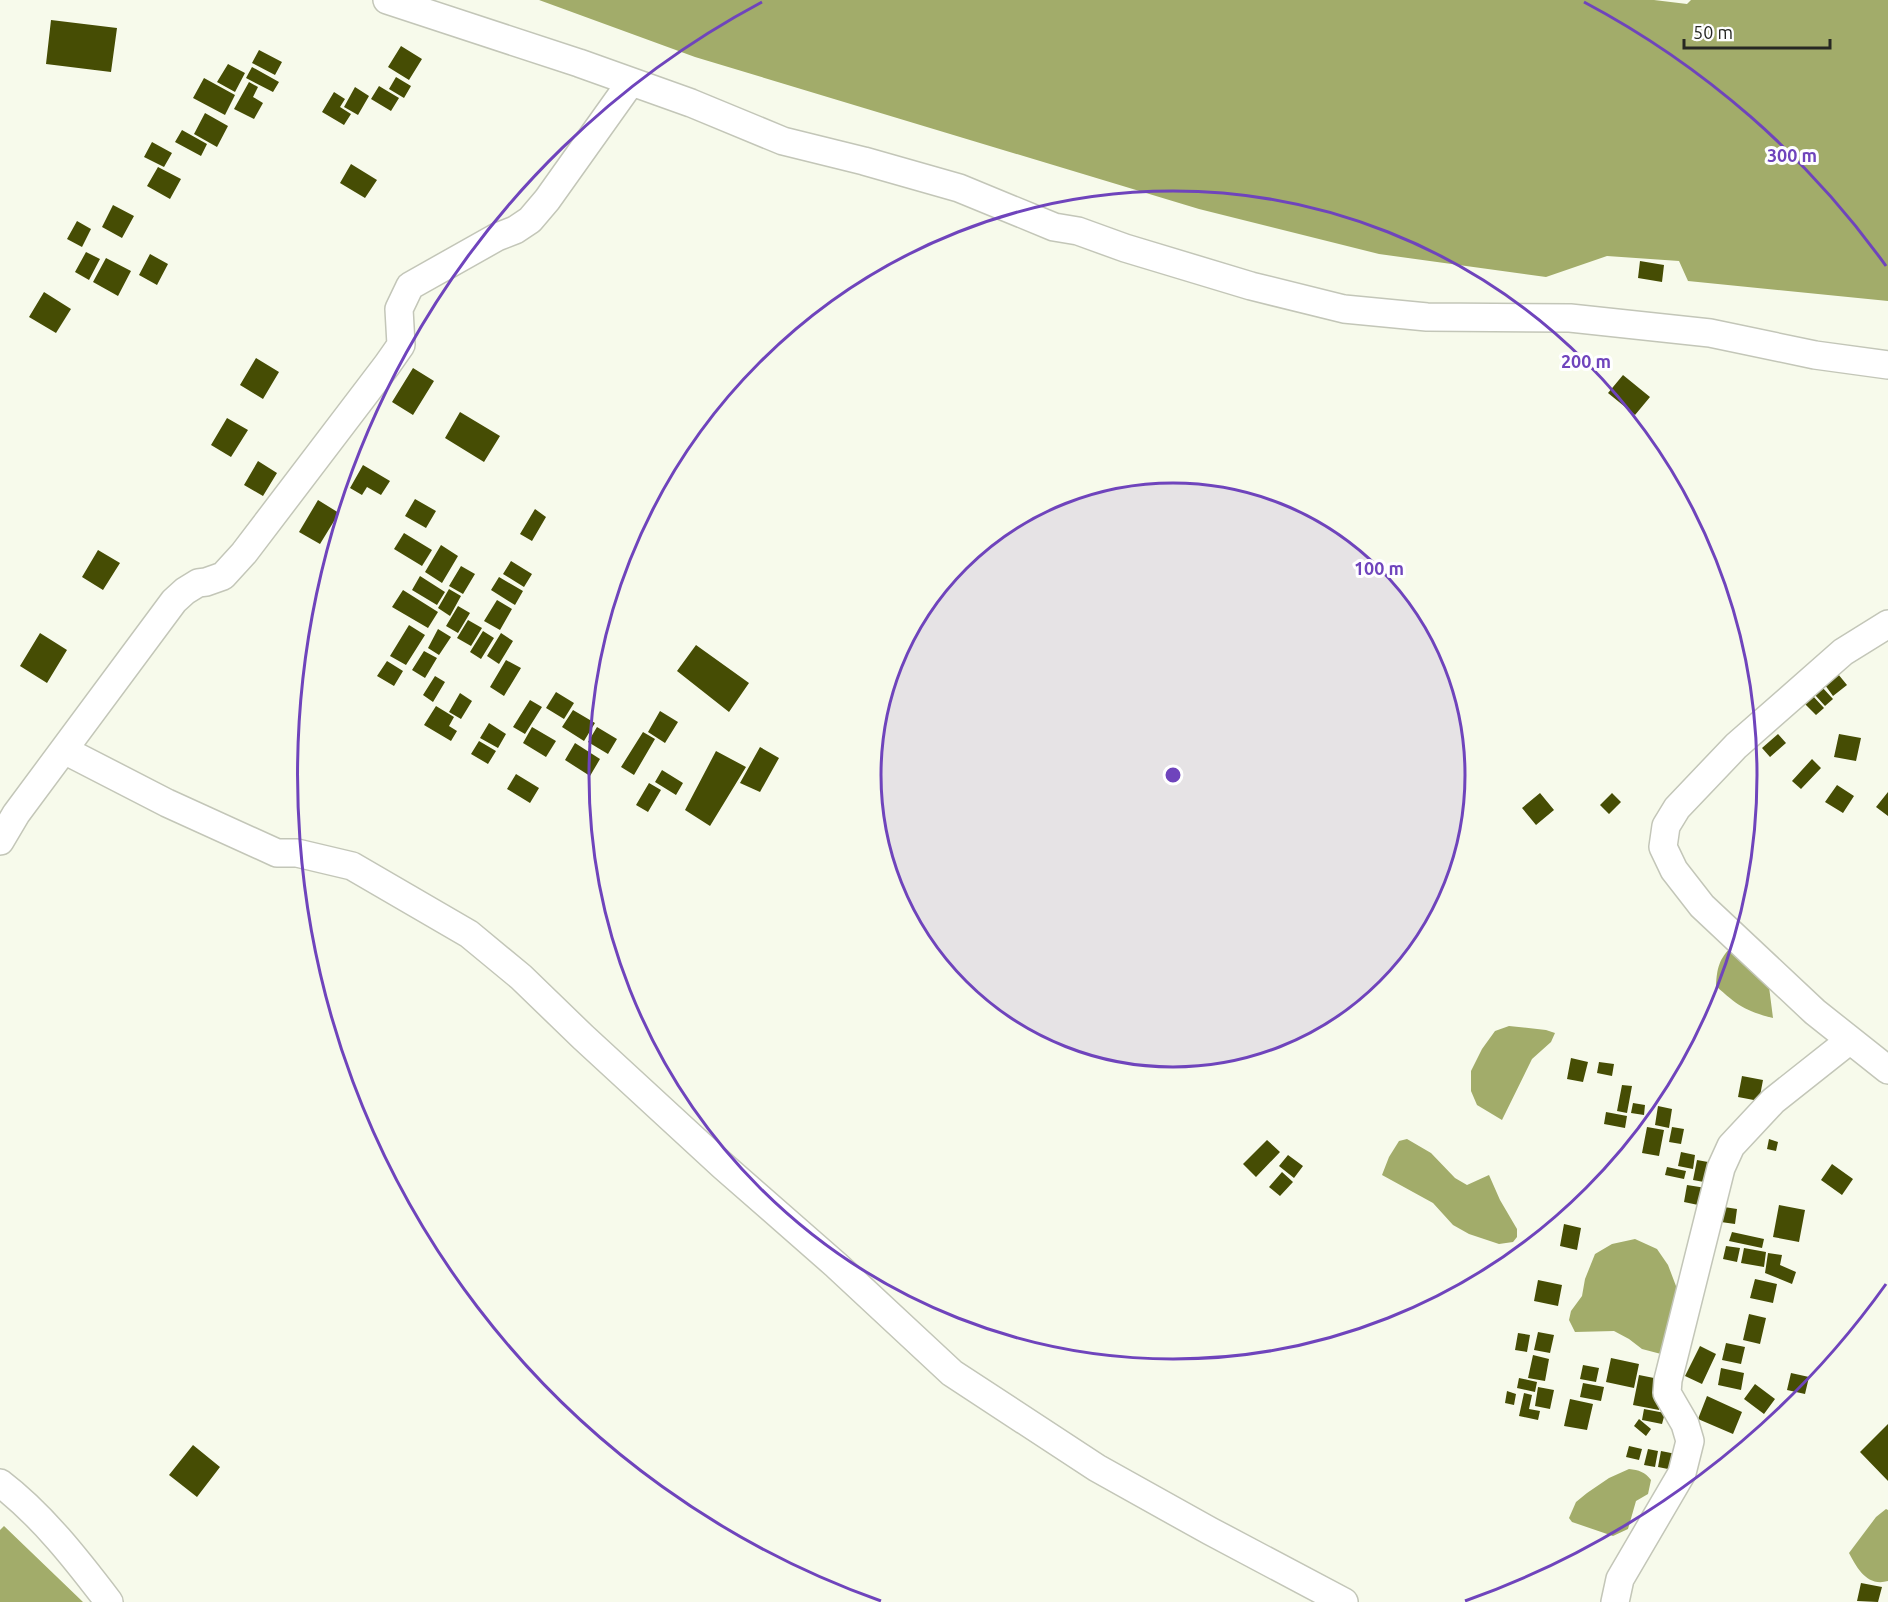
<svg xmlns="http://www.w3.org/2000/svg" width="1888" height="1602" viewBox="0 0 1888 1602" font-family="Ubuntu,sans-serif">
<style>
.water{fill:#a2ac6a}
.building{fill:#464d04}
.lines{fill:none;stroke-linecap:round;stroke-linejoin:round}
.minor-casing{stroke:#c3c6b8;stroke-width:30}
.minor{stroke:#fff;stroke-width:27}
.ring{fill:none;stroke:#6f44bc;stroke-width:3}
.centre{fill:#6f44bc;stroke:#fff;stroke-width:3}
.ring-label{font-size:18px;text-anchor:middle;font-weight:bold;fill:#6f44bc;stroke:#fff;stroke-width:6;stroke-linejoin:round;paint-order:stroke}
</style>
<rect width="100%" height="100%" fill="#f7faeb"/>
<path class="water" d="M539,0h1115l33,4 4,-4h197v301l-200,-20 -9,-20 -72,-5 -61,21 -167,-23 -180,-45 -504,-152z
M1732,946l36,33 5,39c-28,-7 -36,-13 -57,-32 1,-18 3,-27 16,-40z
M1509,1026l37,4 9,3 -4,9 -19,17 -30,61 -25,-15 -6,-14v-20l11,-22 13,-18z
M1407,1139l24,14 24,25 12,7 22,-10 11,25 17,29v8l-4,5 -14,2 -30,-10 -16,-9 -20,-22 -51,-28 7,-18 10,-16z
M1635,1239l22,10 11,16 8,21v39l-15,29 -19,-5 -13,-10 -15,-8 -39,1 -6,-12 2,-9 11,-15 3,-17 10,-25 17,-10z
M1629,1469c10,1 16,3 22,11l-3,14 -12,7 -8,28 -15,7 -41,-14 -3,-4 7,-16 11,-9 22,-15z
M1886,1509l2,1v71c-21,6 -31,-13 -39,-28l27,-36z
M4,1526l79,76h-83v-72z"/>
<path class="building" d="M51,20l66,8 -6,44 -65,-8z
M401,46l21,13 -13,21 -21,-13z
M259,50l23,12 -7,13 -23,-12z
M228,64l17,9 -10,19 -18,-10z
M252,67l27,15 -6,10 -27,-14z
M396,77l15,9 -7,12 -15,-9z
M204,78l31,17 -10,20 -32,-17z
M249,82l9,5 -5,10 10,6 -9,16 -20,-10z
M379,86l20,12 -8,13 -20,-12z
M355,87l14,9 -11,19 -14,-8z
M334,92l11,7 -5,8 11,7 -7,11 -22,-13z
M205,113l23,13 -11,21 -23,-13z
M182,130l25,14 -6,12 -26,-14z
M152,142l20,11 -8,14 -20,-10z
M351,164l26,16 -12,18 -25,-15z
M158,167l23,12 -11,20 -23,-13z
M113,205l21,11 -12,22 -20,-11z
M77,221l14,8 -9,18 -15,-8z
M86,252l14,7 -11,21 -14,-8z
M150,254l18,10 -11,21 -18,-10z
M106,258l25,13 -13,25 -25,-14z
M1640,261l24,4 -2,17 -24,-4z
M44,292l27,17 -15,24 -27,-16z
M256,358l23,14 -16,27 -23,-14z
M413,368l21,13 -21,34 -21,-13z
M1623,375l27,22 -15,18 -27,-22z
M460,412l40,24 -16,26 -39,-24z
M227,418l21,12 -17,27 -20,-12z
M258,461l19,12 -14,23 -19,-11z
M363,465l27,16 -9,14 -14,-8 -5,8 -12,-7z
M415,499l21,12 -10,17 -21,-12z
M318,500l21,13 -19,31 -21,-12z
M535,509l11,8 -14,24 -12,-7z
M404,533l28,17 -10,16 -28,-17z
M441,545l17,11 -16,27 -17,-11z
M98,550l22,13 -17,27 -21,-13z
M511,561l21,13 -8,13 -21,-13z
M461,566l14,8 -12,20 -14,-8z
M420,576l25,16 -8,13 -25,-15z
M499,577l24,14 -8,14 -24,-15z
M449,589l12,7 -11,20 -12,-8z
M403,590l35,22 -10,16 -36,-21z
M497,600l15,9 -12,21 -16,-9z
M458,606l12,7 -12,20 -12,-7z
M468,620l14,8 -11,18 -14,-8z
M409,625l16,10 -19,30 -16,-9z
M438,629l13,8 -12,18 -11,-7z
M483,631l11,7 -13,21 -11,-7z
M40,633l27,17 -20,33 -27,-17z
M501,633l12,8 -14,23 -12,-8z
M696,645l53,38 -20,29 -52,-41z
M424,651l13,7 -12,20 -13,-8z
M506,660l15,8 -17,28 -14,-9z
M387,661l16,10 -9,15 -17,-10z
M1838,674l9,11 -14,11 -8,-11z
M435,676l10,6 -12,20 -10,-7z
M1822,687l11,12 -8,7 -10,-11z
M556,692l18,11 -10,16 -18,-11z
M460,693l12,8 -11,18 -12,-7z
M1813,696l11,12 -8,7 -11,-11z
M530,700l12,7 -17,27 -12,-7z
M436,706l18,11 -5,9 8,5 -6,10 -27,-16z
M573,710l22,13 -11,18 -22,-14z
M660,711l18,11 -13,21 -17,-11z
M489,723l17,11 -8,14 -18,-10z
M532,727l24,14 -10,16 -23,-14z
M597,727l20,12 -9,15 -20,-12z
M643,732l12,7 -21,36 -13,-8z
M1778,734l8,9 -16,14 -8,-9z
M1839,734l22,4 -5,23 -22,-4z
M479,741l17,10 -8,13 -17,-10z
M575,743l25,16 -10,17 -25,-16z
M760,747l19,11 -19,34 -20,-9z
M716,751l30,16 -36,59 -25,-16z
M1812,759l9,9 -20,21 -9,-8z
M662,770l21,13 -7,12 -21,-13z
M516,774l23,14 -9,15 -23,-14z
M649,783l12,7 -13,22 -12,-7z
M1837,785l17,11 -11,17 -18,-11z
M1888,792v24l-12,-9z
M1540,793l14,17 -18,15 -14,-17z
M1612,793l9,9 -12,12 -9,-9z
M1571,1058l17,4 -5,20 -16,-3z
M1599,1062l15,2 -2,12 -15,-3z
M1742,1076l21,4 -4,21 -21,-4z
M1622,1085l10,1 -5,27 -10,-2z
M1633,1103l12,2 -1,10 -13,-2z
M1658,1106l14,3 -3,19 -14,-3z
M1606,1112l21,4 -2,12 -21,-4z
M1647,1127l17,3 -5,26 -17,-3z
M1672,1127l12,2 -3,15 -12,-2z
M1769,1139l9,3 -2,9 -9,-2z
M1267,1140l13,12 -24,25 -13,-13z
M1681,1152l14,3 -2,14 -15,-3z
M1288,1155l15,11 -9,12 -15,-12z
M1697,1160l11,2 -4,20 -11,-2z
M1832,1164l21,15 -11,16 -21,-15z
M1667,1167l19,4 -2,8 -19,-4z
M1282,1172l11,10 -13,14 -11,-9z
M1687,1185l19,3 -3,18 -19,-4z
M1779,1205l26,5 -6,32 -26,-5z
M1724,1207l13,2 -2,15 -14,-2z
M1564,1224l17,4 -4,22 -17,-4z
M1732,1232l32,7 -2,9 -33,-7z
M1726,1246l14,2 -3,14 -14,-3z
M1744,1248l22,4 -2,15 -23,-4z
M1768,1253l14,2 -2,10 16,7 -4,12 -27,-11z
M1755,1279l22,5 -4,19 -23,-5z
M1538,1280l24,5 -4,21 -24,-5z
M1749,1314l17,4 -6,26 -17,-4z
M1538,1332l16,3 -4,18 -16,-3z
M1518,1333l12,2 -3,17 -12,-2z
M1726,1343l19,4 -4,17 -19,-4z
M1700,1346l16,8 -14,30 -17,-8z
M1533,1355l16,4 -4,22 -17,-3z
M1611,1358l28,6 -5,24 -28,-6z
M1583,1365l16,3 -3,14 -16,-3z
M1721,1368l23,5 -3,17 -23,-5z
M1791,1373l18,4 -4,17 -18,-4z
M1639,1375l20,4 -5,21 7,1 -2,9 -26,-5z
M1519,1378l18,4 -2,10 -18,-4z
M1583,1383l21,4 -3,14 -21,-4z
M1755,1384l20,15 -11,15 -20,-15z
M1538,1387l16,3 -4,19 -15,-3z
M1507,1391l9,3 -2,11 -9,-2z
M1524,1393l8,2 -3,14 11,2 -2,9 -19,-4z
M1707,1396l35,16 -9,22 -35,-15z
M1570,1399l23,5 -6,26 -23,-4z
M1644,1409l21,4 -3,11 -20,-4z
M1639,1419l12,10 -5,7 -12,-10z
M1888,1424v57l-28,-29z
M193,1445l27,22 -23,30 -28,-22z
M1629,1446l13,3 -3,11 -13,-3z
M1648,1449l10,2 -3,16 -11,-2z
M1661,1451l15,3 -3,16 -15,-3z
M1861,1583l21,4 -4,15 -21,-1z"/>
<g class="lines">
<g class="minor-casing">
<path id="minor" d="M387,0l192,63 112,40 92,38 81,20 95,27 95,39 24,4 47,17 126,38 93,23 83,8 143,1 140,15 105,22 73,10
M1888,624l-45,28 -107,94 -59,62 -11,18 -3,21 11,23 28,36 113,106 73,58
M64,750l103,53 110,50h20l55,13 117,68 52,43 62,60 140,129 113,99 116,108 145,95 113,63 134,71
M0,841l16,-27 158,-213 11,-10 13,-8 8,-1 17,-6 21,-23 143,-188 14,-20 -2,-36 11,-23 87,-49 18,-7 15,-10 17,-20 84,-118
M0,1483c42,32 77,77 109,119
M1615,1602l5,-23 62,-106 8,-32 -5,-17 -18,-31 1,-13 53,-212 10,-22 42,-45 77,-61"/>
</g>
<use href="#minor" class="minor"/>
</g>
<circle cx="1173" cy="775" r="292" fill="#6f44bc" fill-opacity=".12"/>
<g class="ring">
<circle cx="1173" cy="775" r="292"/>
<circle cx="1173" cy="775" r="584"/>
<path d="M1886 1284A876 876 0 0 1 1465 1601M881 1601A876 876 0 0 1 762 2M1584 2A876 876 0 0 1 1886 266"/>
</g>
<circle cx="1173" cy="775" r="9" class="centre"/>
<g class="ring-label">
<text x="1792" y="162">300 m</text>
<text x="1586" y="368">200 m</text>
<text x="1379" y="575">100 m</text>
</g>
<path d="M1684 39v9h146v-9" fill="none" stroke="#272823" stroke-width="3"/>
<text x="1693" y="39" font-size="18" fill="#272823" stroke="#ffffff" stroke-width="4.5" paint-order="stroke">50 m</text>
</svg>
